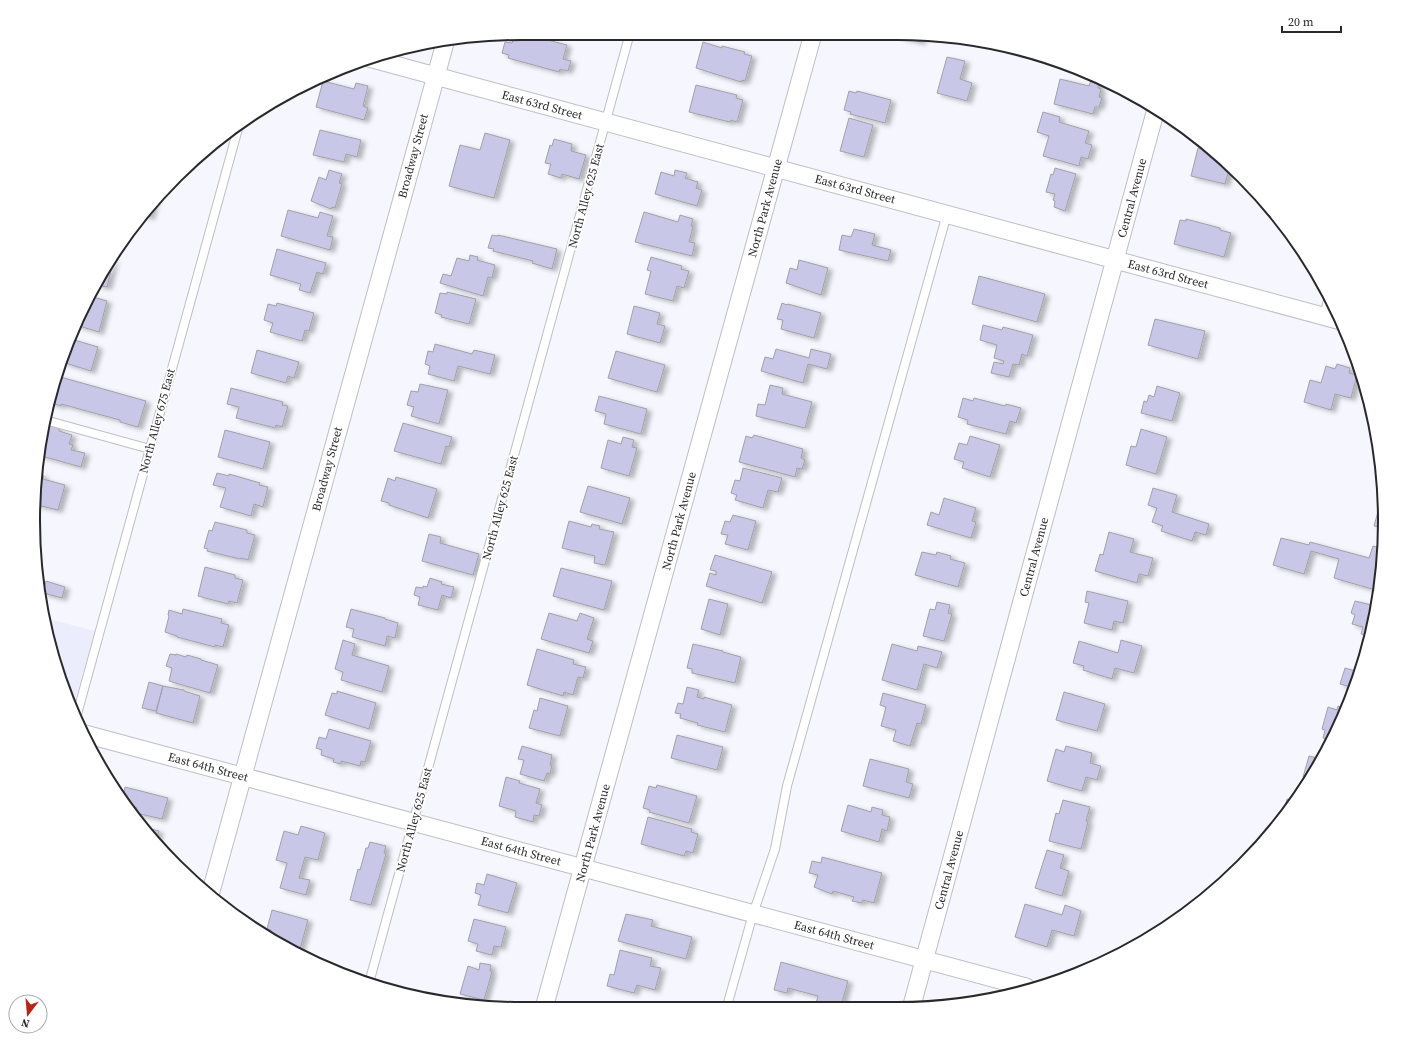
<svg xmlns="http://www.w3.org/2000/svg" width="1418" height="1042" viewBox="0 0 1418 1042" font-family="'Source Serif 4',serif">
<style>
.built{fill:#ecedfc}
.building{fill:#c8c7e7;stroke:#a1a0a7;filter:url(#shadow)}
.lines{fill:none;stroke-linecap:round;stroke-linejoin:round}
.lane-casing{stroke:#bebec5;stroke-width:10}
.street-casing{stroke:#bebec5;stroke-width:19}
.lane{stroke:#fff;stroke-width:8}
.street{stroke:#fff;stroke-width:17}
.labels{text-anchor:middle;stroke-width:3.5;stroke-linejoin:round;paint-order:stroke}
.street-label{font-size:12px;fill:#29292c;stroke:#fff}
.rim{fill:none;stroke:#29292c;stroke-width:2}
</style>
<defs>
<filter id="shadow"><feDropShadow dx="4.5" dy="2.5" stdDeviation="2" flood-color="#0004"/></filter>
</defs>
<rect width="100%" height="100%" fill="#f6f7fe"/>
<path class="built" d="M46,618l49,13 -21,73 -4,3z"/>
<path class="building" d="M521,33l46,12 -4,14 8,2 -3,10 -8,-2 -1,3 -51,-14 1,-3 -7,-2 3,-11 7,1 3,-9z
M902,34h21l-2,8 -20,-5z
M703,42l19,6v-2l23,6 -1,2 8,2 -7,25 -3,-1 -1,2 -45,-14z
M947,57l18,4 -5,18 12,4 -5,18 -30,-8z
M1060,79l29,7 2,-6 8,2 -1,6 3,1 -2,8 3,1 -3,9h-4l-2,7 -39,-10z
M323,81l31,8 2,-6 12,3 -5,20 5,2 -4,12 -48,-13z
M696,85l41,10 -1,3 7,2 -6,22 -6,-2 -1,2 -41,-10z
M849,91l7,2 1,-2 34,9 -6,23 -35,-9 1,-2 -7,-2z
M1043,112l17,5 -1,5 30,9 -4,12 7,2 -4,14 -7,-2 -2,9 -36,-10 6,-20 -12,-4z
M849,118l24,7 -9,32 -24,-6z
M320,130l41,10 -4,17 -11,-3 -2,8 -31,-7z
M485,133l25,7 -16,58 -45,-12 11,-41 20,5z
M554,139l18,5 -1,7 15,4 -7,24 -17,-5 -1,4 -13,-4 3,-10 -6,-1 5,-18 2,1z
M1198,148l20,6 12,12 -5,18 -34,-8z
M1055,168l21,6 -11,37 -11,-4 1,-6 -2,-1 2,-6 -9,-2 5,-18 2,1z
M329,170l13,4 -3,9 3,1 -7,24 -3,-1 -1,2 -20,-8 8,-24 7,3z
M675,170l12,3 -2,5 13,4 -2,6 6,2 -5,16 -42,-12 6,-22 13,4z
M155,198l-5,19 -7,-2 11,-16z
M288,210l30,8 2,-6 13,4 -6,20 6,1 -3,13 -49,-14z
M644,212l34,10 2,-7 13,4 -2,7 2,1 -4,15 6,1 -3,13 -57,-14z
M1186,219l34,9v2l11,3 -7,24 -50,-13 6,-24 6,1z
M854,229l21,5 -3,11 19,5 -3,11 -49,-11 3,-15 9,2z
M492,235l6,1v-1l59,14 -5,20 -20,-6 1,-2 -40,-10 1,-2 -6,-1z
M277,249l49,14 -3,11 -6,-2 -7,21 -11,-3 2,-6 -31,-9z
M470,255l8,2 -1,3 18,5 -3,13 -4,-1 -5,19 -43,-13 3,-9 8,2 6,-18 12,3z
M651,257l31,9 -1,3 8,2 -5,17 -7,-2 -4,15 -28,-7 6,-23 -4,-1z
M114,259l-7,28 -10,-2z
M799,260l29,8 -7,27 -35,-12 4,-15 7,2z
M979,276l66,18 -8,28 -65,-18z
M447,292l29,7 -7,25 -28,-7 1,-2 -7,-2 5,-20 7,1z
M90,296l17,5 -8,31 -23,-7 7,-20z
M277,303l37,10 -5,18 -4,-1 -3,11 -32,-9 3,-9 -9,-3 4,-16 8,2z
M782,303l5,2 1,-1 33,9 -7,25 -33,-9 2,-9 -6,-1z
M634,306l26,7 -3,11 8,2 -5,17 -33,-9z
M1155,319l50,12 -7,28 -50,-14z
M983,325l19,5 1,-3 30,8 -6,21 -5,-2 -3,11 -6,-1 -4,13 -18,-4 3,-11 9,2 1,-3 -10,-3 3,-13 -17,-5z
M71,339l27,8 -7,24 -29,-9z
M435,344l37,10 2,-4 21,5 -5,19 -32,-8 -4,15 -26,-7 2,-8 -5,-2 3,-13 5,1z
M776,349l33,9 2,-9 20,5 -4,15 -19,-5 -5,19 -42,-12 4,-14 8,2z
M257,350l42,12 -5,16 -6,-2 -2,7 -35,-10z
M616,351l49,14 -8,27 -49,-14z
M1337,364l13,4 -1,5 8,2 -6,23 -16,-4 -4,16 -27,-8 6,-22 11,3 5,-17 9,3z
M57,376l89,25 -8,26 -18,-5v-2l-59,-16v2l-13,-4z
M420,384l28,6 -9,34 -28,-8 3,-9 -7,-2 4,-14 7,1z
M770,385l13,3 -1,6 30,8 -7,26 -49,-12 2,-12 7,1z
M1157,386l23,7 -8,28 -31,-8 3,-12 3,1 2,-7 5,2z
M231,388l52,14 -1,3 6,1 -6,21 -6,-2 -1,3 -39,-10 3,-11 -12,-3z
M599,396l48,13 -6,25 -37,-10 2,-10 -11,-3z
M963,398l10,3 1,-3 31,8 1,-2 15,4 -5,15 -6,-2 -4,13 -39,-10 1,-4 -10,-3z
M403,423l49,14 -3,10 -3,-1 -5,18 -47,-13z
M44,424l15,4v3l13,4 -3,9 4,1 -2,5 14,3 -4,14 -43,-12z
M1141,429l26,8 -11,37 -30,-9 5,-19 5,1z
M225,430l45,12 -7,27 -45,-12z
M754,435l49,14 -2,9 4,2 -3,9 -5,-1 -2,9 -56,-15 7,-26 6,2z
M970,436l30,9 -10,32 -28,-9 2,-6 -10,-3 5,-16 8,2z
M623,437l11,3 -2,7 5,1 -8,28 -28,-8 7,-28 13,4z
M743,468l39,10 -4,14 -10,-2 -5,18 -28,-8 2,-5 -6,-2 4,-13 5,1z
M217,473l12,3v-2l31,9 -1,2 9,2 -5,20 -9,-3 -3,12 -31,-9 6,-19 -13,-3z
M37,474l7,2 -1,3 22,6 -7,25 -21,-5z
M396,477l41,12 -9,29 -39,-13v-2l-8,-2 7,-23 7,3z
M588,486l42,12 -8,26 -42,-12z
M1153,488l24,7 -5,17 37,12 -3,11 -11,-3 -3,9 -31,-10 2,-5 -11,-4 5,-14 -9,-3z
M1382,497l2,1 -1,30 -9,-2z
M944,498l32,10 -4,13 4,1 -5,16 -44,-13 4,-13 8,3z
M733,515l23,6 -8,29 -23,-6 3,-9 -7,-1 4,-13 5,1z
M569,521l22,6 1,-3 8,2 -1,3 15,3 -9,33 -11,-2 1,-7 -33,-8z
M215,522l32,8v3l8,2 -7,25 -7,-2 -1,1 -33,-8 1,-2 -4,-1 5,-18 3,1z
M1109,532l25,7 -4,13 23,6 -5,18 -9,-2 -2,9 -42,-12 5,-17 3,1z
M429,534l12,3 -1,6 39,11 -6,21 -51,-14z
M1281,538l28,7 1,-3 59,16 4,-12 9,2 -1,36 -2,7 -45,-13 5,-19 -28,-8 -7,23 -31,-9z
M922,552l14,3 1,-3 14,4 -1,3 15,4 -7,24 -43,-12z
M715,555l57,17 -10,31 -56,-17 4,-13 6,2v-4l-6,-1z
M205,567l30,8v3l8,2 -6,23 -8,-2 -1,3 -30,-8z
M561,568l51,13 -8,29 -51,-14z
M430,578l12,4 -1,2 13,3 -3,11 -9,-3 -4,15 -20,-5 2,-8 -6,-2 2,-8 7,1v-2l4,1z
M46,581l19,6 -3,11 -19,-5z
M1087,591l41,10 -5,22 -9,-2 -2,9 -28,-7 5,-20 -4,-1z
M709,599l19,5 -8,31 -19,-6z
M1355,601l21,5 -7,30 -8,-2 2,-7 -11,-3 3,-9 -4,-2z
M937,602l13,3 -2,8 4,1 -8,27 -21,-5 7,-27 5,1z
M183,609l39,10 -1,4 8,2 -6,22 -8,-2v2l-38,-10v-1l-12,-4 4,-16 -1,-1 1,-5 13,4z
M351,609l34,9v1l13,4 -3,15 -8,-2 -2,10 -33,-9 2,-8 -8,-2z
M549,613l28,8 3,-8 14,5 -7,21 6,2 -4,12 -48,-14z
M343,640l12,4 -3,11 37,11 -7,26 -41,-12 2,-8 -8,-3z
M1121,640l21,6 -8,27 -19,-5 -3,11 -29,-9 1,-4 -11,-3 6,-22 39,12z
M693,644l30,7v1l18,5 -6,26 -43,-10v-4l-5,-1z
M892,644l25,7 1,-5 24,6 -5,16 -13,-4 -7,26 -35,-10z
M537,649l37,11 -1,4 13,3 -3,11 -5,-1 -5,18 -9,-3 -1,4 -36,-11z
M170,654l6,1v-1l10,3 1,-2 14,4v1l17,5 -8,28 -41,-12 3,-13 -6,-2z
M1360,656l4,1 -5,21 -5,10 -14,-4 5,-16 10,3z
M149,682l14,4 -7,25 -14,-3z
M163,686l21,4v1l16,5 -7,27 -37,-10z
M687,687l12,3 -2,7 7,2v-2l28,8 -7,27 -28,-7 1,-2 -18,-5 1,-4 -6,-1 3,-10 5,1z
M337,691l39,12 -7,26 -44,-14 7,-22 5,1z
M1064,692l41,12 -8,27 -41,-11z
M883,693l43,12 -5,19 -4,-1 -7,23 -17,-5 3,-11 -15,-4 5,-19 -6,-2z
M540,698l28,8 -8,30 -31,-8 5,-18 3,1z
M1338,706l7,2 -17,38 2,-6 -7,-2 2,-8 -3,-1 6,-22 9,3z
M329,729l42,12 -6,21 -4,-1 -1,5 -19,-5v3l-8,-2 1,-3 -13,-4 1,-5 -6,-2 3,-11 7,2z
M677,735l46,12 -6,23 -46,-12z
M522,746l30,9 -2,10h2l-2,9 -3,-1 -3,8 -24,-7 4,-14 -6,-1z
M1066,746l26,7 -2,10 11,3 -4,14 -11,-3 -4,14 -35,-10 9,-32 8,3z
M1309,756l13,3 -12,20 -7,-2z
M870,759l39,10 -3,13 7,2 -4,14 -46,-12z
M506,777l14,4 -1,2 21,6 -4,14 6,2 -3,11 -5,-1 -1,7 -18,-5 1,-6 -17,-5z
M657,785l40,11 -8,27 -40,-11 1,-2 -7,-2 6,-22 7,2z
M125,787l43,11 -6,21 -26,-6 1,-5 -10,-2 -4,-8z
M1287,799l7,1 -12,17z
M1063,800l27,7 -4,14 2,1 -7,27 -32,-8 7,-28 3,1z
M848,805l23,7 1,-5 11,3 -1,5 8,2 -3,14 -5,-2 -3,13 -38,-11z
M648,817l44,12 -1,3 7,2 -5,19 -7,-2 -2,5 -43,-12z
M301,826l24,7 -7,27 -13,-3 -6,21 11,2 -4,15 -26,-7 7,-25 -11,-3 8,-29 14,4z
M143,827l16,4 -3,10z
M370,842l16,4 -2,7 2,1 -15,51 -21,-5 8,-31 2,1 6,-22h2z
M1047,850l17,5 -4,13 9,3 -7,25 -27,-8z
M822,857l60,16 -8,30 -11,-3 -2,3 -9,-2 2,-4 -21,-6 -1,3 -18,-7 4,-12 -9,-2 3,-12 9,2z
M487,874l30,9 -9,30 -30,-8 3,-10 -6,-2 2,-10 7,2z
M1025,904l37,11 3,-10 16,6 -7,25 -22,-6 -5,17 -32,-10z
M272,910l36,10 -8,29 -17,-4 -14,-9 2,-6 -4,-1z
M626,914l27,6 -2,6 41,11 -6,22 -68,-18z
M474,919l32,8 -5,20 -7,-1 -2,9 -16,-4 2,-7 -10,-3z
M620,950l32,8 -2,8 11,2 -6,22 -18,-5 -3,8 -27,-7 3,-12 4,1z
M781,962l67,19 -7,25h-15l-10,-3 2,-7 -30,-8 -1,5 -13,-3z
M480,963l11,2 -1,6 2,1 -8,28 -24,-6 8,-28 11,4z"/>
<g class="lines">
<g class="lane-casing">
<path id="lane" d="M1324,317l5,-21
M45,420l105,29
M76,718l163,-593
M369,983l261,-950
M727,1006l26,-92 22,-65 12,-63 160,-572"/>
</g>
<g class="street-casing">
<path id="street" d="M369,58l972,263
M85,734l941,253
M210,895l235,-852
M912,1005l244,-896
M544,1008l269,-974"/>
</g>
<use href="#lane" class="lane"/>
<use href="#street" class="street"/>
</g>
<g class="labels">
<g class="street-label">
<text transform="translate(542 105) rotate(15)" y="4">East 63rd Street</text>
<text transform="translate(413 156) rotate(-75)" y="4">Broadway Street</text>
<text transform="translate(855 189) rotate(15)" y="4">East 63rd Street</text>
<text transform="translate(586 196) rotate(-75)" y="4">North Alley 625 East</text>
<text transform="translate(1132 198) rotate(-75)" y="4">Central Avenue</text>
<text transform="translate(765 208) rotate(-75)" y="4">North Park Avenue</text>
<text transform="translate(1168 274) rotate(15)" y="4">East 63rd Street</text>
<text transform="translate(157 421) rotate(-75)" y="4">North Alley 675 East</text>
<text transform="translate(327 469) rotate(-75)" y="4">Broadway Street</text>
<text transform="translate(500 508) rotate(-75)" y="4">North Alley 625 East</text>
<text transform="translate(679 521) rotate(-75)" y="4">North Park Avenue</text>
<text transform="translate(1034 557) rotate(-75)" y="4">Central Avenue</text>
<text transform="translate(208 767) rotate(15)" y="4">East 64th Street</text>
<text transform="translate(414 820) rotate(-75)" y="4">North Alley 625 East</text>
<text transform="translate(593 833) rotate(-75)" y="4">North Park Avenue</text>
<text transform="translate(521 851) rotate(15)" y="4">East 64th Street</text>
<text transform="translate(949 870) rotate(-75)" y="4">Central Avenue</text>
<text transform="translate(834 935) rotate(15)" y="4">East 64th Street</text>
</g>
</g>
<path d="M0 0H1418V1042H0ZM521 40H897A481 481 0 0 1 1378 521V521A481 481 0 0 1 897 1002H521A481 481 0 0 1 40 521V521A481 481 0 0 1 521 40Z" fill="#fff" fill-rule="evenodd"/>
<path class="rim" d="M521 40H897A481 481 0 0 1 1378 521V521A481 481 0 0 1 897 1002H521A481 481 0 0 1 40 521V521A481 481 0 0 1 521 40Z"/>
<g transform="translate(28 1014) rotate(196)"><circle r="19" fill="#ffffff" stroke="#a9a9ab"/>
<path d="M0-3L7 15L0 10L-7 15Z" fill="#b5271b"/>
<text y="-6" font-size="11" font-weight="bold" text-anchor="middle" fill="#29292c">N</text>
</g>
<path d="M1282 26v6h59v-6" fill="none" stroke="#29292c" stroke-width="2"/>
<text x="1288" y="26" font-size="12" fill="#29292c" stroke="#ffffff" stroke-width="3" paint-order="stroke">20 m</text>
</svg>
